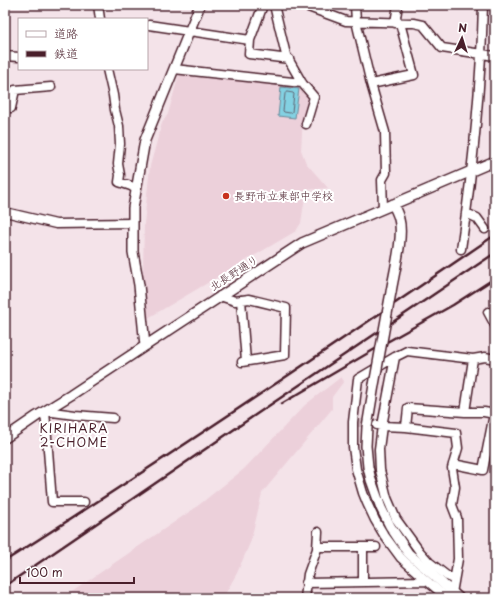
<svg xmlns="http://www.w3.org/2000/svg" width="500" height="603" viewBox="0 0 500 603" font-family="'Playpen Sans','Klee One',sans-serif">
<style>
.built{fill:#ecd0da}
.water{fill:#83d1e2;stroke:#6c8a99}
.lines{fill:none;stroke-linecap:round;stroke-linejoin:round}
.shore{stroke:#616674;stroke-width:1}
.minor-tunnel{stroke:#d2bcc3;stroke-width:8;stroke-dasharray:8 4;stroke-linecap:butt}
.minor-casing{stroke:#4a1f2b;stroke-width:11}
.tertiary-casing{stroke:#4a1f2b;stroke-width:12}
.minor{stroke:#fff;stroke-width:8}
.tertiary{stroke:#fff;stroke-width:9}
.rail{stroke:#4a1f2b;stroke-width:2.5}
.tertiary-bridge-casing{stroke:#4a1f2b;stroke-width:12;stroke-linecap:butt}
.tertiary-bridge{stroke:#fff;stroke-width:9}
.poi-dot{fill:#c8321e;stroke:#fff;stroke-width:1.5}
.labels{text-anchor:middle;stroke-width:4;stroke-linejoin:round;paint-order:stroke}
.poi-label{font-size:11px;fill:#4a1f2b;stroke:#fff;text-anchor:start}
.street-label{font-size:11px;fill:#4a1f2b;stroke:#fff}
.neighbourhood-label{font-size:12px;letter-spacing:1px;fill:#4a1f2b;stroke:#fff}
</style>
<rect width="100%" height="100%" fill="#f4e3e9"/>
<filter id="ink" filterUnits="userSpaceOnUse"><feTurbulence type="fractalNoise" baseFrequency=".025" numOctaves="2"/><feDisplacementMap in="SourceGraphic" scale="8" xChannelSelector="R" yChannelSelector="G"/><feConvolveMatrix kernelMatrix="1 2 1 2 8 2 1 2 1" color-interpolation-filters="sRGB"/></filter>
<g filter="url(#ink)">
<path class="built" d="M179,74l126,14 5,10 -7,19 -2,33 5,13 22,25 -22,2 -5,33 -5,8 -148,87 -5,-47 1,-47 6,-58 12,-43 6,-9z
M341,377l3,4 -12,16v12l-70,84 -6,26 -6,24 -13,30 -14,25h-160l132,-90 49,-39 61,-64z"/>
<path class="water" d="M281,87l18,2 -4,29 -17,-2z"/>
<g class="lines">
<path class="shore" d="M287,92l6,1 1,1 -2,18 -2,1 -6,-1 -1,-1 2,-17z"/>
<path class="minor-tunnel" d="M358,423l15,1"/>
<g class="minor-casing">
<path id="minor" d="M98,5l2,14
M274,5l12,50 16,28 12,14 -8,27
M303,5l43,16 68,2 9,2 19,23 53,8
M355,5l1,16 15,63 43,-9 -14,-52
M395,23l3,-18
M149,25l101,15 13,-35
M250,40l-1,14 40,5
M5,56l14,1
M107,69l6,26 2,15 4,16 1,18 -2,20 2,11 -1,7 12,4 5,3
M174,69l128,14
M371,84l14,48 1,41 -4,7 1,28
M5,107l6,1 4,-18 36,-3
M5,212l51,12 77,-1
M466,213l11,5 8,11
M461,249c12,-81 20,-163 22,-244
M220,296l15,5 14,-2 37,9 -1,47 -43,7
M241,300l5,61
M488,312l7,13
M395,357l-13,69 -3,23 1,21 7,28 9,21 24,33 9,10 18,14 7,3
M473,359l12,-2 10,2
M406,427l2,-19 57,4h19l11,2
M453,464l30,6 11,-56
M84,502h-32l-7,-91 30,4 38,3
M317,547h59
M427,581l-26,-23 -17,-23 -9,-15 -8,-17 -4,-10 -7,-24 -3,-22v-25l5,-43 37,-22 12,-6 66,8 -8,53
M363,582v-35
M306,583l121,-2 18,15 7,-3 6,-34 -1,-41 -5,-13 3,-18 -3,-19 6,-20 -2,-15 -50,-6 -24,-1 -5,-1
M305,598l3,-24 9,-25 1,-17"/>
</g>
<g class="tertiary-casing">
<path id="tertiary" d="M391,292c3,-19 13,-56 8,-73 -1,-5 -4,-10 -6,-15
M145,346l-6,-61 -6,-33v-44l12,-68 55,-135
M374,385l-7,42 -1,19 2,21 3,13 10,28 9,18 18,27 51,45
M5,438l32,-22 34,-21 74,-49 157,-103 193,-82"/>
</g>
<use href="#minor" class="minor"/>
<use href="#tertiary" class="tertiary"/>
<path class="rail" d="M281,404l106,-62 66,-37 42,-27
M5,561c165,-105 328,-215 490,-326
M5,586l262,-179 228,-154"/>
<g class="tertiary-bridge-casing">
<path id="tertiary-bridge" d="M374,385l17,-93"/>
</g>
<use href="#tertiary-bridge" class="tertiary-bridge"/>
</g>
</g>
<circle class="poi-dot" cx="226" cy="196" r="4"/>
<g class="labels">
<g class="poi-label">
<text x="234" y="200">長野市立東部中学校</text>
</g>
<g class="street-label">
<text transform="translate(234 273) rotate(-33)" y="4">北長野通り</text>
</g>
<g class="neighbourhood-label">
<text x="74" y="433">KIRIHARA<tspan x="74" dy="14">2-CHOME</tspan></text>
</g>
</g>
<rect width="500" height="603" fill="none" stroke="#fff" stroke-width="20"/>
<rect x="10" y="10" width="480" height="583" fill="none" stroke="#4a1f2b" stroke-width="1.5" filter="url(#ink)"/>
<rect x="18" y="18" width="130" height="52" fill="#ffffff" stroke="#b7a5aa"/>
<rect x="26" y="31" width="20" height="6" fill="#ffffff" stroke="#b7a5aa"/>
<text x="54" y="38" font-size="12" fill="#4a1f2b">道路</text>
<rect x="26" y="51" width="20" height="6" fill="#4a1f2b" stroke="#b7a5aa"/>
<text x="54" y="58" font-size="12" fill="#4a1f2b">鉄道</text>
<g transform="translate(462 38) rotate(4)" stroke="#ffffff" stroke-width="3" paint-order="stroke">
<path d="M0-3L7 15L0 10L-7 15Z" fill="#4a1f2b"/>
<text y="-6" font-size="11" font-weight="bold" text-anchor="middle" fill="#4a1f2b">N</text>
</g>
<path d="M20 577v6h114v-6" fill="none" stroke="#4a1f2b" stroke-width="2"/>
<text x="26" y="577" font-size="12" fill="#4a1f2b" stroke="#ffffff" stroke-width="3" paint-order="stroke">100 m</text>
</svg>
